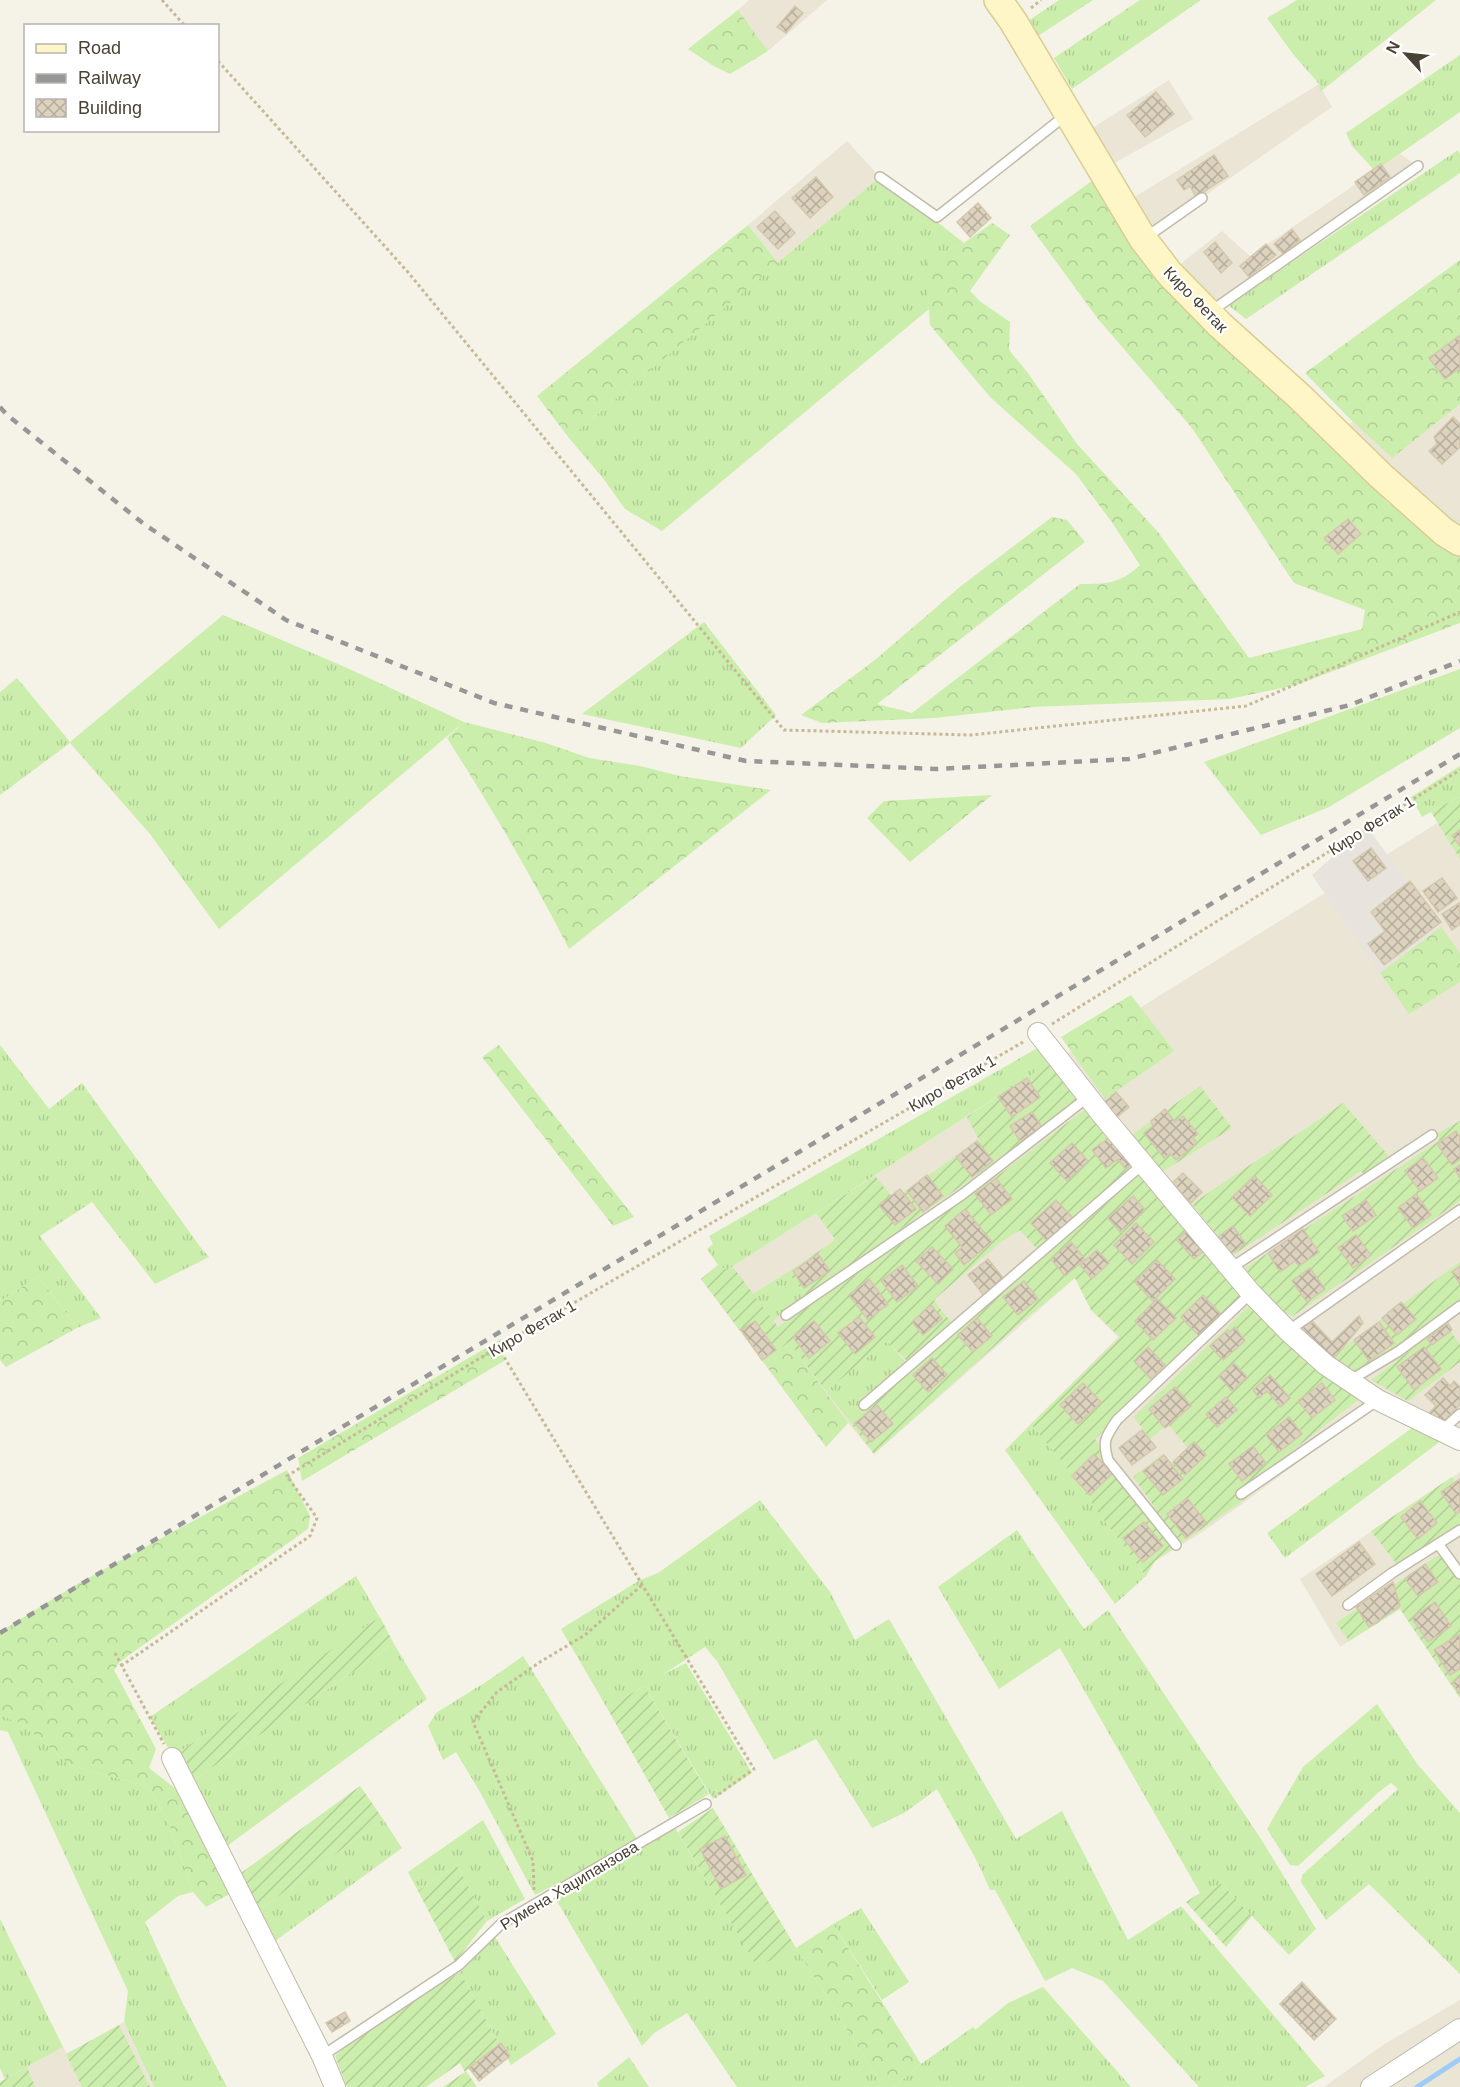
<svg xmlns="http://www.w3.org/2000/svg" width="1460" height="2087" viewBox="0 0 1460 2087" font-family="Helvetica,sans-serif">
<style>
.residential{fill:#eae5d5}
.industrial{fill:#e8e3dc}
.grass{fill:url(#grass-tufts)}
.forest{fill:url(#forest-crowns)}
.garden{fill:url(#garden-furrows)}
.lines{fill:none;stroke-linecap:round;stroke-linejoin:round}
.stream{stroke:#9dccf9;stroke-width:5}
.building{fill:url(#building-cross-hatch);stroke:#d4c8ae;stroke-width:1.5}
.service-casing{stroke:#c2bba9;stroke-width:12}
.minor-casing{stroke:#c2bba9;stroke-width:22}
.secondary-casing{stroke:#dacd92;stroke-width:30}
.path{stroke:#c6b998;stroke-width:3;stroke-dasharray:3 3;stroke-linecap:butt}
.service{stroke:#fff;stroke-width:9}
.minor{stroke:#fff;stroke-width:20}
.secondary{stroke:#fff6c8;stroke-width:27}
.rail{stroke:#979797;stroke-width:4.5;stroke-dasharray:8 8;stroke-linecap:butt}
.labels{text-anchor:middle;stroke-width:4.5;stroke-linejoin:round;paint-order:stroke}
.street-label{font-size:16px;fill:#4a4335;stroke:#fff}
</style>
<defs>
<pattern id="grass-tufts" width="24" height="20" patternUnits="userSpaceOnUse" patternTransform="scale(1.5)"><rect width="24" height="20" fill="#cbeeac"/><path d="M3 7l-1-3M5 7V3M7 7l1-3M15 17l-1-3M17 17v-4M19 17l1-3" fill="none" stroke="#b0cd95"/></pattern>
<pattern id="forest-crowns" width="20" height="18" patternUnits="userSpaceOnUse" patternTransform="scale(1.5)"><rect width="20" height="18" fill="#cbeeac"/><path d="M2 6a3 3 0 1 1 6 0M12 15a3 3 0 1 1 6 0" fill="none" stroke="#b0cd95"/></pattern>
<pattern id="garden-furrows" width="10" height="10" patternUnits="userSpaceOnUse" patternTransform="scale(1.5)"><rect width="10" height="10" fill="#cbeeac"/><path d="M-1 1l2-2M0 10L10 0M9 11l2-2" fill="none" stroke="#b0cd95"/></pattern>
<pattern id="building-cross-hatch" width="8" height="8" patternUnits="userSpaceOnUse" patternTransform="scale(1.5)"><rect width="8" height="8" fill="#dcd2be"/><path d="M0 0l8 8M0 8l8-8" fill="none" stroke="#b4ac9b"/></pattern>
</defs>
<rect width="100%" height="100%" fill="#f5f2e7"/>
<path class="residential" d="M749,0h78l-59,51 -30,-41z
M1169,80l24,39 -91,51 -21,-35z
M1319,84l13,23 -189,132 -20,-35z
M847,141l33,36 -102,86 -30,-38z
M1400,154l18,12 -210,147 -39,-40 53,-42 28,25z
M1460,404v138l-124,-110 17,-10 39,36z
M1460,809v638l-87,-41 -128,96 -47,33 -43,26 -9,15 -115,-152 87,-87 -27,-27 -16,-32 -201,176 -26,-31 -22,24 -125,-168 17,-14 9,5 300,-192z
M1460,1472v226l-60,-89 -60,38 -40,-68z
M1460,2000v87h-136l59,-42z
M124,2022l30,65h-154v-5l63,-35 4,7z"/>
<path class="industrial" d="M1367,827l74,100 -61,46 -68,-98z"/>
<path class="grass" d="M1059,0h34l-55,36 -10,-15z
M1140,0h61l-129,89 -18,-31z
M1297,0h139l-116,92 -1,-8 -26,-30 -26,-36z
M1460,55v57l-85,59 -23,-25 -6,-13z
M1458,150l2,4v19l-214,146 -18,-14z
M880,177l84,66 -37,18 2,48 -267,222 -37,-22 -22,-31 -34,-40z
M223,615l122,52 119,55 -245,207 -69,-95 -80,-91 -70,52v-103l17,-14 53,64z
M704,622l72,93 -35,33 -159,-34z
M1460,669v59l-131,79 -68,28 -57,-73z
M1460,766v33l-2,-2 -36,20 -11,-20z
M1048,1042l10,16 -331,212 -9,-5 -11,-16 6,-5 -4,-8z
M0,1045l49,64 33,-26 119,165 8,9 -54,27 -63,-82 -52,34 61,82 -24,10 -39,-52 -38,26z
M788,1272l18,24 -33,25 -20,-27z
M887,1341l25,29 -62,52 -24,-31z
M1031,1424l38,46 29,42 48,64 -31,28 -110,-154z
M1412,1428l30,12 -157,118 -18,-25z
M760,1500l70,92 25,48 34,-21 127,220 46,-28 66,129 53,-34 144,170 -20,11h-106l-96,-106 -31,-13 -27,13 -50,-91h-5l-12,-27 -41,-74 -33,24 -32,15 -56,-89 -42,21 -57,-99 -12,-14 -43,28 24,-12 66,110 -39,26 -69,-113 -37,22 -46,-79 79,-49 18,-7z
M1017,1530l67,99 24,-19 153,229 55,90 -27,26 -60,-63 -6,-9 -23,10 -140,-245 -61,41 -61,-102z
M356,1576l24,42 -207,138 -23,-39z
M394,1644l33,55 -204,150 -34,-66z
M523,1656l114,183 -34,21 -68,35 -55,-103 -24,-40 -13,8 -15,-34 8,-13 53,-33z
M1377,1704l41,61 42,48v161l-91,-90 -43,36 -25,-38 1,-7 96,-86 -7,-6 -11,8 -82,75 -8,-1 -23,-36 36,-62z
M0,1715l22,9 48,41 79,22 20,37 24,68 -15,4 -33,26 37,80 45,85h-73l-30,-65 4,-31 -120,-259 -8,-2z
M383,1819l19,29 -127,93 -17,-30z
M483,1820l42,79 -38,22 -30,-56 -39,26 -10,-19z
M674,1826l83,140 39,-18 87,139h-146l-50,-74 -33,20 -12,13 -88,-150z
M861,1908l48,74 -27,18 -49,-76z
M0,1919l63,128 -58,32 -5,-11z
M495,1937l61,97 -45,31 -51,-93z
M1043,1987l88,100h-237l27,-23 52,-37 2,3 33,-27z
M629,2057l20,30h-50l-2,-4z"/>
<path class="forest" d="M738,10l30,41 -38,23 -18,-9 -24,-16z
M1093,180l220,245 75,78 72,53v67l-164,62 -67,14 -196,8 -99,11 -112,5 -21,-8 74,-55 86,-74 91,-69 15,3 18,22 -208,162 35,9 168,-129c26,0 40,0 60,-19l-29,-44 -35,-47 -86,-77 -60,-72 -4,-64 38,-18 28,-20 18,12 -40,56 11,11 29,20 -1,28 19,23 49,71 81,88 91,126 113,-29 3,-19 -71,-27 -102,-155 -94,-109 -68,-93z
M748,225l30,38 -209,175 -32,-42z
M1460,260v144l-68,54 -39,-36 -48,-49z
M464,722l82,21 43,15 51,8 40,10 91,14 -202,159c-37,-72 -78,-142 -122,-211z
M992,795l-82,67 -43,-44 17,-17z
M1441,927l19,26v29l-51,32 -29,-41z
M1131,995l43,56 -69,48 -44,-62z
M499,1045l135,172 -21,9 -131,-169z
M38,1276l39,52 -71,39 -6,-7v-58z
M501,1339l3,22 -202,120 -4,-23z
M789,1342l59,81 -22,24 -63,-86z
M287,1470l23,46 -2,13 -179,126 -9,7 -6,8 42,79 -7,19 32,25 52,99 -27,15 -13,-15 -24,-68 -20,-37 -79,-22 -48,-41 -22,-9v-83l77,-48z
M833,1924l88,140 -27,23h-11l-87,-139z"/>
<path class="garden" d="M1458,797l2,2v60l-29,-47z
M1049,1063l30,40 -273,193 -18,-24 43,-29 4,-4 -19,-26 59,-37 18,22 13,-7 73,-51 -12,-23z
M1200,1086l32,42 -70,44 -30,-37z
M1343,1103l49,57 -25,17 -6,-6 -128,84 -41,-51c50,-35 102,-66 151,-101z
M1084,1110l36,34 16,27 -97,80 -19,-21 -19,12 -65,56 -2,3 18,22 -44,39 -21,-21 -61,50 -37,-49 -26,19 -62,-82 17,-14 9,5 6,-3 45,60 31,-24 26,-16 169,-116z
M1460,1121v80l-167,115c-18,-4 -37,-33 -48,-48l194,-127 -4,-6z
M1143,1172l105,121 -153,146 55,78 4,-11 -21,-29 30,-23 8,10 17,-16 -20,-24 -18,15 -16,-22 120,-116 108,96 -78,60 -38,27 6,8 -8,8 -89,61 -9,15 -48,-64 -29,-42 -38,-46 89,-87 -29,-27 -16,-32 -57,47 -144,129 -24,-32z
M1460,1262v41l-89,66 -14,4 -25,-17z
M1445,1324l15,20v18l-52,39 -37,-21z
M1452,1477l8,12v40l-61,38 -28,-36z
M1437,1556l5,1 18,24v117l-60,-89 -51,32 -13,-18z
M380,1617l14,27 -205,139 -16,-27z
M644,1686l65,108 -40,24 -62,-110z
M360,1786l23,33 -125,92 -21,-35z
M713,1808l83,140 -39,19 -79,-135z
M457,1865l30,56 -32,41 -37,-71z
M1223,1883l6,9 23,24 -26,31 -40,-45 14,-9z
M460,1972l41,75 -35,24 11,16h-34l22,-15 -5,-9 -34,24h-79l-12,-31c36,-33 83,-58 125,-84z
M119,2025l31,62h-68l-16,-33z
M27,2067l8,20h-35v-5z"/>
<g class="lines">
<path class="stream" d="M1417,2087l43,-28"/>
</g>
<path class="building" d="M795,6l8,7 -17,20 -9,-6z
M1156,92l18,22 -29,23 -18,-22z
M1214,155l14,21 -32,21 -6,-11 -6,4 -7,-10z
M1381,164l9,13 -26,18 -9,-13z
M816,177l17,20 -23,21 -18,-20z
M978,203l13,15 -21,19 -13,-15z
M775,211l20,22 -17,16 -21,-22z
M1292,229l8,11 -17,14 -9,-10z
M1215,242l17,21 -11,10 -17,-21z
M1266,244l10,11 -27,22 -9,-11z
M1459,336l1,32 -15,11 -16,-21z
M1453,417l7,7v23l-18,17 -13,-13 8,-7 -3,-7z
M1348,519l13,15 -23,20 -14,-16z
M1460,830v16l-8,-10z
M1371,848l15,20 -18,13 -15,-20z
M1442,878l15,20 -19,14 -15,-21z
M1410,881l31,41 -57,43 -16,-21 17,-13 -14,-19z
M1459,903l1,21 -8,6 -10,-16z
M1027,1078l13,19 -28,20 -14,-20z
M1116,1092l13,15 -13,11 -13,-15z
M1165,1109l10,13 8,-6 15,18 -5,4 4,5 -21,17 -6,-7 -6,5 -20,-25 9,-7 -2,-5z
M1032,1112l10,15 -22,14 -10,-15z
M1456,1131l4,6v22l-8,6 -15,-21z
M1113,1135l20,28 -8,6 -7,-10 -12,9 -14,-18z
M977,1141l16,20 -21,16 -16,-20z
M1072,1143l16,18 -21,20 -17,-18z
M1423,1158l15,20 -18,13 -15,-20z
M1460,1165v13l-6,-9z
M1183,1173l19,19 -11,11 -19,-20z
M927,1175l16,21 -20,16 -16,-21z
M1255,1176l17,19 -22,21 -18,-19z
M996,1178l16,21 -21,16 -16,-21z
M900,1189l16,20 -21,16 -16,-20z
M1416,1194l15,21 -18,13 -15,-20z
M1133,1196l12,14 -25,22 -12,-14z
M1056,1200l17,18 -25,24 -17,-19z
M1366,1200l10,15 -23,16 -11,-15z
M965,1209l27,33 -28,23 -9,-12 7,-6 -17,-21z
M1136,1223l18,19 -22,22 -18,-19z
M1233,1226l12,17 -14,11 -13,-17z
M1303,1229l16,23 -20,14 -4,-5 -15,11 -12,-19z
M1188,1230l17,20 -11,9 -17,-19z
M1356,1235l15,20 -18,13 -15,-20z
M1071,1242l14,17 -20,17 -14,-17z
M932,1247l21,22 -15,15 -22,-23z
M1097,1250l12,13 -17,16 -12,-14z
M818,1254l12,17 -26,17 -11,-17z
M988,1259l16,20 -20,17 -16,-21z
M1157,1260l18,19 -22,22 -18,-19z
M902,1265l16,21 -21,16 -16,-21z
M1460,1266v18l-8,-12z
M1310,1268l15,21 -18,13 -15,-21z
M869,1279l19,25 -20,16 -19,-25z
M1024,1281l14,18 -20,16 -15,-18z
M1203,1295l18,19 -22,22 -18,-19z
M1157,1299l19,19 -23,22 -18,-19z
M1401,1302l15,17 -19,16 -15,-17z
M931,1305l11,14 -19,16 -11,-13z
M1359,1316l4,7 -32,39 -32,-34 14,-6 19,20z
M859,1317l16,20 -20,17 -17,-21z
M977,1318l15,18 -19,16 -15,-17z
M755,1321l21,29 -14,10 -21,-30z
M814,1321l16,20 -21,17 -16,-21z
M1379,1322l15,21 -25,18 -15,-21z
M1448,1323l4,7 -20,15 -5,-6z
M1235,1327l10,14 -22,19 -13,-14 18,-16 2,2z
M1148,1347l17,18 -14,14 -17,-18z
M1424,1347l17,22 -27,21 -17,-23z
M932,1358l15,17 -19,17 -15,-17z
M1234,1363l13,14 -15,14 -13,-15z
M1270,1375l20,23 -9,9 -14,-16 -8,7 -6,-8z
M1443,1378l7,8 4,-5 6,6v18l-22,22 -11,-12 9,-9 -11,-11z
M1083,1383l18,19 -23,22 -18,-19z
M1322,1383l13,17 -23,18 -14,-17z
M1175,1387l16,19 -26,22 -16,-19z
M1226,1397l11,13 -20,17 -11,-13z
M877,1405l16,19 -22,18 -16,-19z
M1289,1417l13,17 -23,18 -13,-17z
M1142,1430l14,17 -24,18 -13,-17z
M1194,1442l12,13 -21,20 -12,-13z
M1253,1446l13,17 -24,18 -13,-17z
M1094,1454l19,19 -23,22 -18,-19z
M1164,1455l19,24 -20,16 -20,-24z
M1460,1479v32l-4,3 -15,-22z
M1187,1498l19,24 -20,16 -19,-24z
M1420,1501l17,22 -19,16 -17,-22z
M1144,1522l19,24 -20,16 -20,-24z
M1359,1542l16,22 -43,32 -16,-22z
M1425,1564l13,18 -20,14 -13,-17z
M1393,1582l7,24 -31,21 -13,-20z
M1435,1602l16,24 -23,16 -16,-24z
M1460,1634v35l-10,6 -16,-25z
M1460,1677v17l-8,-11z
M725,1836l21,39 -25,14 -21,-40z
M1302,1982l34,37 -22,21 -34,-36z
M345,2012l5,9 -18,11 -6,-9z
M501,2043l9,13 -31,25 -10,-13z"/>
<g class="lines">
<g class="service-casing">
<path id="service" d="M880,177l57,40 129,-102
M1145,238l57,-40
M1210,312l208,-146
M1231,1268l201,-133
M786,1315l177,-121 125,-97
M1288,1331l172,-121
M1349,1381l50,-30 61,-45
M864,1405l279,-241
M1442,1430l18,-16
M1241,1494l137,-94
M1176,1545l-68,-85c-6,-19 -2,-24 9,-40l134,-127
M1439,1545l21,29
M1348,1605l44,-32 68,-43
M322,2056l137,-91 42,-41 205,-120"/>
</g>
<g class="minor-casing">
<path id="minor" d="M1038,1033l65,83 148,177 37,38 38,34 52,35 82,40
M172,1758l150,298 13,31
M1371,2087l89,-58"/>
</g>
<g class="secondary-casing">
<path id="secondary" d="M998,0l15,21 130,218 26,34 51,52 80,72 81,79 63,56 16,10"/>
</g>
<path class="path" d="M162,0l23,26
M1031,8l10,-8
M218,61l189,210 377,459 187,5 275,-29 214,-94
M1052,1024l408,-254
M498,1347l256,422 -39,28
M115,1653l49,91
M121,1666l189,-130 7,-18 -30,-42 211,-129 525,-305
M534,1890l-1,-29 -60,-139 24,-30 43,-30 45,-27 57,-50"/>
<use href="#service" class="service"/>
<use href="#minor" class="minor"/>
<use href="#secondary" class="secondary"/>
<path class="rail" d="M0,407l7,8 137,109 142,96 208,83 252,58 191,8 192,-10 221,-54 110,-44
M0,1633l1460,-879"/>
</g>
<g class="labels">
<g class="street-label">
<text transform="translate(1196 299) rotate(46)" y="6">Киро Фетак</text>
<text transform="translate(1371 825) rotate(-32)" y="6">Киро Фетак 1</text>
<text transform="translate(952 1083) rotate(-30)" y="6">Киро Фетак 1</text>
<text transform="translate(532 1328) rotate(-30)" y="6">Киро Фетак 1</text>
<text transform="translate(569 1885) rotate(-31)" y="6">Румена Хаџипанзова</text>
</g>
</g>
<rect x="24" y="24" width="195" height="108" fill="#ffffff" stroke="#b7b4ae" stroke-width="1.5"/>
<rect x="36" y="44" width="30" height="9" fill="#fff6c8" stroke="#b7b4ae" stroke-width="1.5"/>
<text x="78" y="54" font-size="18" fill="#4a4335">Road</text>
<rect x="36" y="74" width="30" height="9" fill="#979797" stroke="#b7b4ae" stroke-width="1.5"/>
<text x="78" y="84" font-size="18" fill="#4a4335">Railway</text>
<rect x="36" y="99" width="30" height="18" fill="url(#building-cross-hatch)" stroke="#b7b4ae" stroke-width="1.5"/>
<text x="78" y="114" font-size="18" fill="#4a4335">Building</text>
<g transform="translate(1406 54) rotate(297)" stroke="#ffffff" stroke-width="4.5" paint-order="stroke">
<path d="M0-4.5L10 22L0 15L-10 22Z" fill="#4a4335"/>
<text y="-9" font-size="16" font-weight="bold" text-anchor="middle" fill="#4a4335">N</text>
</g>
</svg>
